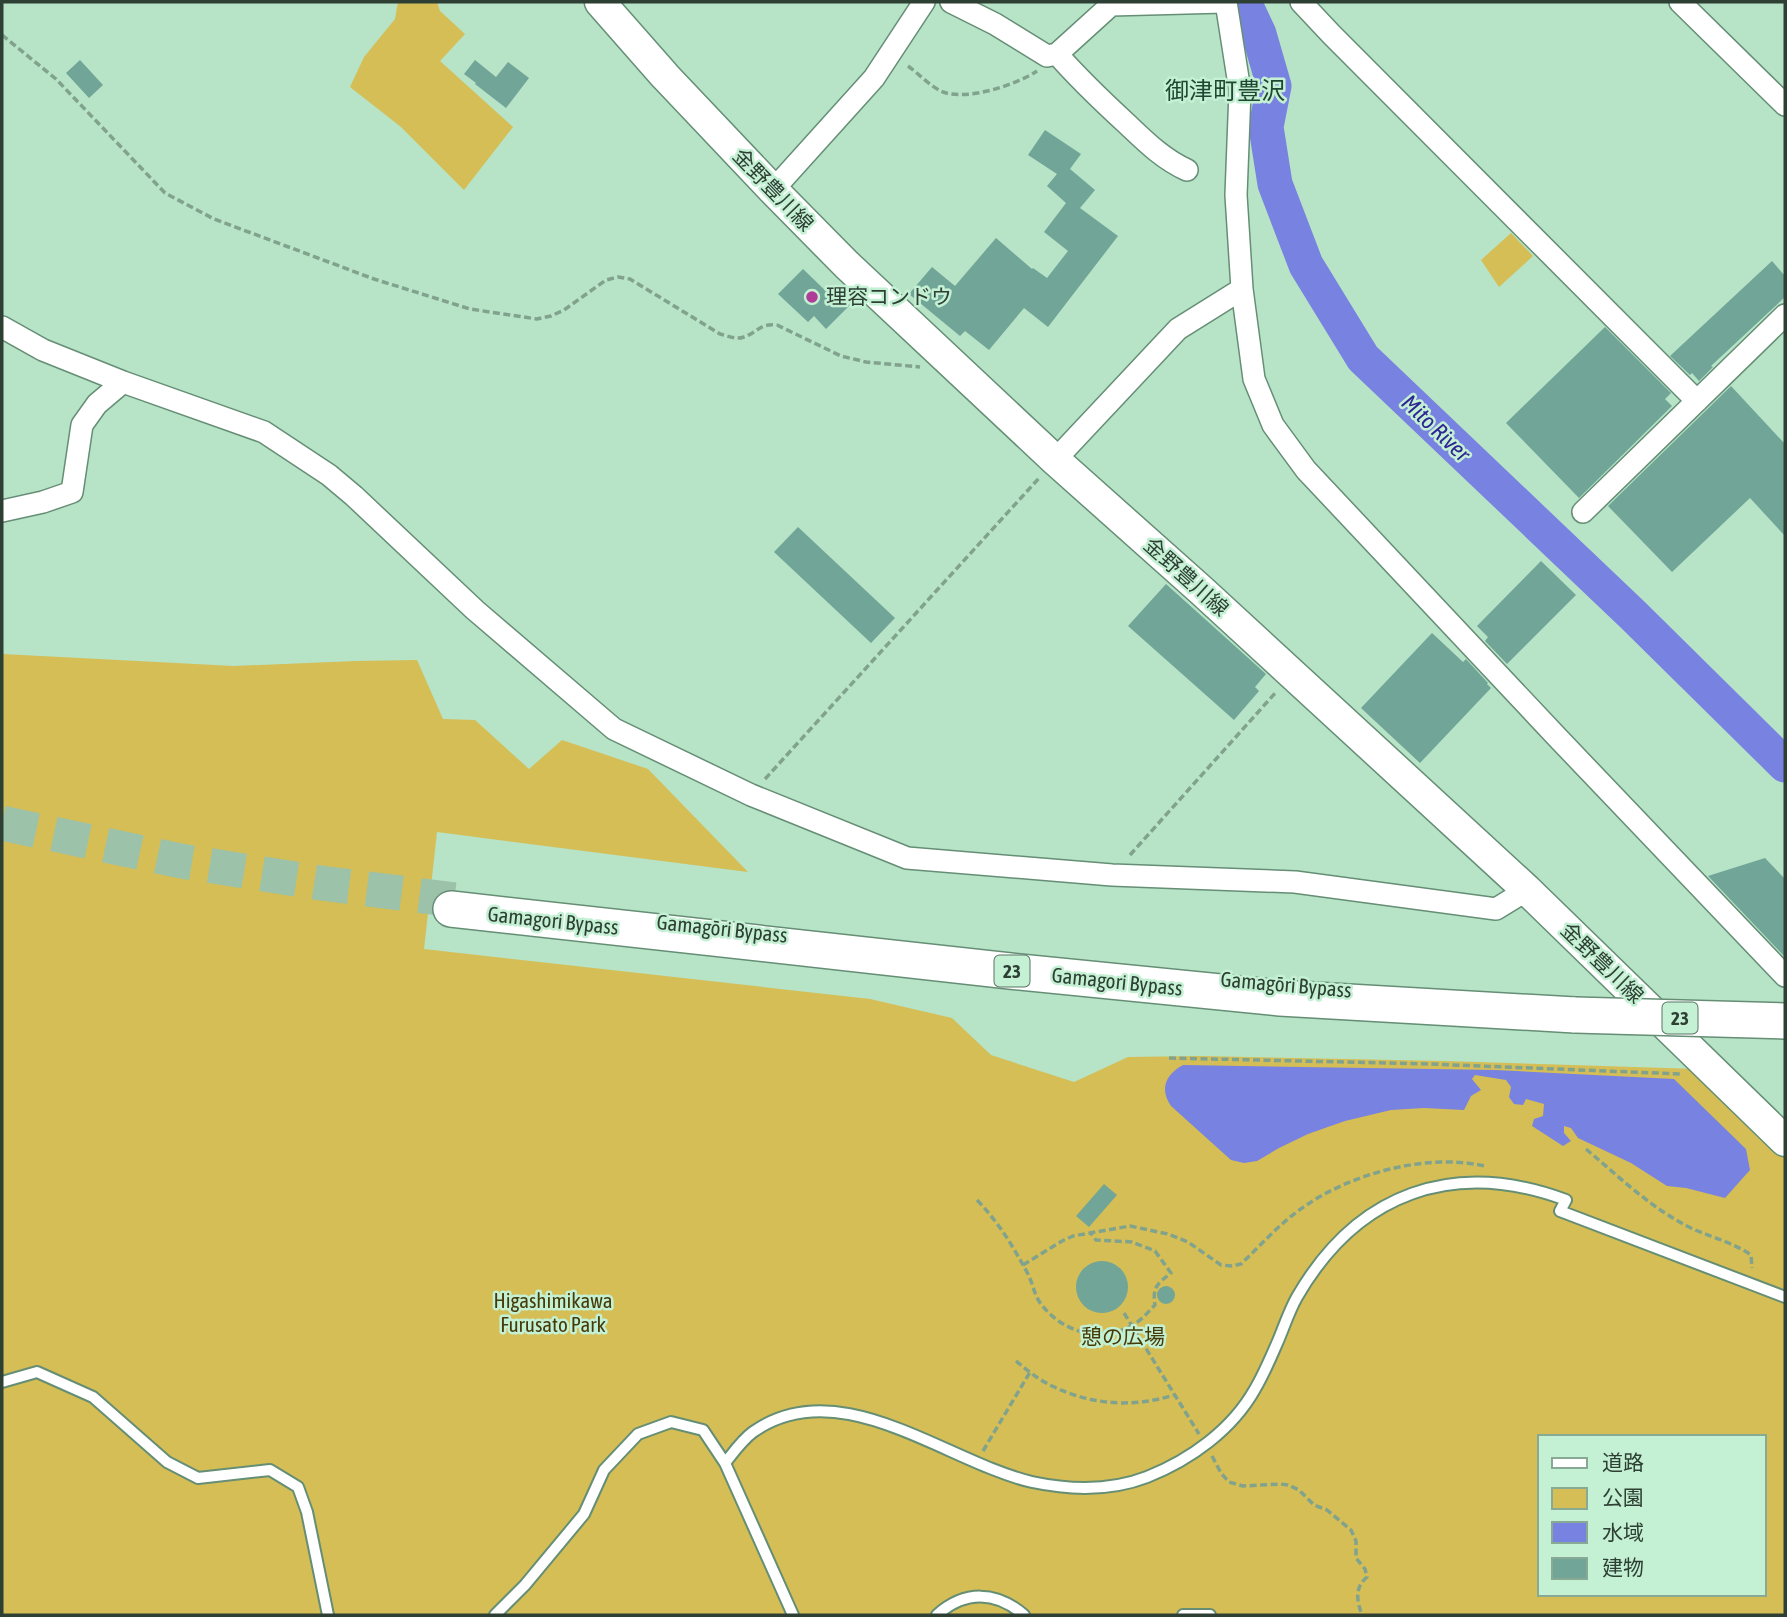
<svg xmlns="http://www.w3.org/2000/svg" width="1787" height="1617" viewBox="0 0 1787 1617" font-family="'Asap Condensed','Noto Sans JP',sans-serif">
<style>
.green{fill:#d5be55;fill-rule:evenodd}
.water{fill:#7882e0}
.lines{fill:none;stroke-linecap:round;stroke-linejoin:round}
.river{stroke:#7882e0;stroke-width:35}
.building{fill:#70a598}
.trunk-tunnel{stroke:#9cc2aa;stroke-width:35;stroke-dasharray:35 18;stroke-linecap:butt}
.service-casing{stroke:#658e75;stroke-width:14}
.minor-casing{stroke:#658e75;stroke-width:24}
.secondary-casing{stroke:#658e75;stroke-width:33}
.trunk-casing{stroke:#658e75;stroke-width:38}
.path{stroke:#81a38d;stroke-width:3.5;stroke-dasharray:7 3.5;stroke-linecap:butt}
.service{stroke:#fff;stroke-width:10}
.minor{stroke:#fff;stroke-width:21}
.secondary{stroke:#fff;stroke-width:30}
.trunk{stroke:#fff;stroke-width:35}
.trunk-bridge-casing{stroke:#658e75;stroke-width:38;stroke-linecap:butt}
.trunk-bridge{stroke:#fff;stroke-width:35}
.poi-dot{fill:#af3c97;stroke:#c4f0d4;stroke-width:2.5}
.labels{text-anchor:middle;stroke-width:5;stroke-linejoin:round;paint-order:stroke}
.shield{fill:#c4f0d4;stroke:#5b7464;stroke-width:2}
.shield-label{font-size:19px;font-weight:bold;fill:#2e3f34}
.street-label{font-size:21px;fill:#2e3f34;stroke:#c4f0d4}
.poi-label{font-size:21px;fill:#2e3f34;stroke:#c4f0d4;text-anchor:start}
.park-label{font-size:21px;fill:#463b08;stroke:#c4f0d4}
.water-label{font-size:23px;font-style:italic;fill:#2e2693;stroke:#c4f0d4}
.quarter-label{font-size:24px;fill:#204731;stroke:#c4f0d4}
</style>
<rect width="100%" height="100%" fill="#b7e3c7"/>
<path class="green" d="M398,2h39l3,9 25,23 -25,27 73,66 -49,63 -63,-63 -51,-40 14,-30 31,-38z
M1511,233l22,23 -34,31 -18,-27z
M2,654l232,12 122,-5 61,-1 26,59 32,1 54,49 33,-29 86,29 100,103 -311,-40 -13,117 446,50 82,19 39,37 83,27 54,-25 72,-1 244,5 253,8 88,85v461h-1783zM1540,1437h224v157h-224z"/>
<path class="water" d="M1183,1065l313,5 178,9 72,70 4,21 -25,28 -39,-10 -19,-2 -36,-23 -53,-25 -7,-10 -7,-2v7l7,8 -8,5 -31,-20 2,-7 9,-3 1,-12 -18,-5 -3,6 -9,-1 -5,-7 2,-10 -5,-7 -31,-5 -3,4 9,11 -10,6 -7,14 -40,-2 -33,2 -46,11 -37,13 -29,14 -22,13 -13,2 -13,-3 -60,-54c-12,-17 -5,-32 12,-41z"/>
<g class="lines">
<path class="river" d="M1244,2l15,32 15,52 -8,41 9,57 31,81 57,93 270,257 152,150"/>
</g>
<path class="building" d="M80,60l23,25 -14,13 -23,-25z
M475,60l21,17 12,-15 21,16 -23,30 -31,-24 1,-1 -12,-9z
M1045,130l36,24 -11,15 25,21 -15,18 38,28 -70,91 -24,-19 -35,42 -24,-19 -5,5 -51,-42 23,-27 23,19 41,-48 36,31 1,-1 14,10 21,-27 -24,-19 22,-29 -19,-17 10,-12 -29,-19z
M1772,261l13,15v21l-74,69 2,1 -14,14 -7,-8 -2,2 -20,-19z
M803,269l29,28 5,-5 13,13 -24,24 -12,-13 -6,6 -30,-28z
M1605,327l66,66 -6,6 7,7 -93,92 -73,-75z
M1731,386l54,58v92l-35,-38 -78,74 -64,-66z
M798,527l97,91 -24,25 -97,-91z
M1541,561l35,34 -69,69 -22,-23 3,-4 -11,-11z
M1166,584l100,90 -11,13 4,4 -25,29 -106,-94z
M1432,633l31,29 3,-3 22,24 -1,1 4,4 -71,75 -59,-55z
M1765,858l20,21v78l-77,-81z
M1104,1184l13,11 -28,32 -13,-11z
M1076 1287a26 26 0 1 1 52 0a26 26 0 1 1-52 0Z
M1157 1295a9 9 0 1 1 18 0a9 9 0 1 1-18 0Z"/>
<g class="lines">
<path class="trunk-tunnel" d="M2,823l179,38 140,22 134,17"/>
<g class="service-casing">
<path id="service" d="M2,1382l35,-10 56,25 74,65 31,16 72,-8 28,17 9,25 21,103
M725,1463c8,-10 17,-23 28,-31 87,-61 193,30 279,50 38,8 79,9 115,-5 43,-17 85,-47 108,-88 9,-15 16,-32 23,-48 6,-14 11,-30 19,-44 60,-104 156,-139 269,-97l-6,11 225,86
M495,1615l30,-30 59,-71 20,-44 34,-36 33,-12 32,8 22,33 68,152
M937,1615c28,-25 59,-24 87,0
M1183,1615h27"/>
</g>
<g class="minor-casing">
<path id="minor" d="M951,2l44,22 52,32 10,-2c22,25 45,47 70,70 19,18 36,35 60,46
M1226,2l14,89 -4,104 6,94 12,90 19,46 33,45 251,267 228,239
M1301,2l30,32 366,367
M1680,2l105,103
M1057,54l54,-49 113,-3
M773,190l101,-112 50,-76
M2,327l41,23 80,32 141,50 65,43 25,21 121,114 139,119 137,66 156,63 205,17 183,7 201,27 31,-19
M1055,460l123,-131 64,-40
M2,511l41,-9 29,-10 10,-67 15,-21 26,-22
M1583,512l202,-197"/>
</g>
<g class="secondary-casing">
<path id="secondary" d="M600,2l65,74 108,114 74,75 208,195 147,131 325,299 258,251"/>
</g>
<g class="trunk-casing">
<path id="trunk" d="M451,909l559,62 270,27 295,17"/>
</g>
<path class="path" d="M2,35l54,44 109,114 49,26 160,60 96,30 67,10 14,-3 13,-6 42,-30 12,-3 12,2 90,55c8,2 16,6 24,3 14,-5 16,-14 33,-12l64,31 25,6 54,5
M908,66c11,8 23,21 35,26 24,9 73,-7 94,-21
M765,779l275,-302
M1130,855l147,-164
M1169,1058l261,6 252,10
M1586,1149c32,27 64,58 101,77 21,11 44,15 64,29l1,13
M977,1200c22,23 36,46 51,74 5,10 6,21 13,30 20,27 59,40 90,22 10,-5 17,-14 24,-21 -3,-18 3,-22 16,-32l-16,-22 -23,-9 -36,-2 -6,-8
M1023,1265l39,-24 11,-5 57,-10 38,8 20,8 33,23 11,1 9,-2c21,-20 40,-42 64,-58 48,-33 122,-53 180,-40
M1124,1313l75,121
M1016,1361c11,9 23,19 36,25 40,19 80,22 122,9
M983,1451l47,-79
M1212,1456l9,17 8,9 14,4 37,-2 8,1 11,5 15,15 13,5 24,20 5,11v17l9,11 2,8c-13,11 -10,24 -5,38"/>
<use href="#service" class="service"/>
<use href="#minor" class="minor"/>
<use href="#secondary" class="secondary"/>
<use href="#trunk" class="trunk"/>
<g class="trunk-bridge-casing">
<path id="trunk-bridge" d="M1575,1015l210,6"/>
</g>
<use href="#trunk-bridge" class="trunk-bridge"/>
</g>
<circle class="poi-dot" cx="812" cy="297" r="7"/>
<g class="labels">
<g class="shield">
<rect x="994.5" y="955.5" width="35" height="31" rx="5"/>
<rect x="1662.5" y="1002.5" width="35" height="31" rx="5"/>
</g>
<g class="shield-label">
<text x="1012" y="978">23</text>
<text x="1680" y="1025">23</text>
</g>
<g class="street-label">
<text transform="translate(773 190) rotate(46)" y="7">金野豊川線</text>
<text transform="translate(1186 577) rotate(42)" y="7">金野豊川線</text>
<text transform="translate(553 921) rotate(6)" y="7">Gamagori Bypass</text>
<text transform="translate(722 929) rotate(6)" y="7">Gamagōri Bypass</text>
<text transform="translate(1602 963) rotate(44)" y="7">金野豊川線</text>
<text transform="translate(1117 982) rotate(6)" y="7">Gamagori Bypass</text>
<text transform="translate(1286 985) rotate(5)" y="7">Gamagōri Bypass</text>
</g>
<g class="poi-label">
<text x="826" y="304">理容コンドウ</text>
</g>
<g class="park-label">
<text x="553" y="1308">Higashimikawa<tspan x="553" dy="24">Furusato Park</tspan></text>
<text x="1123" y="1344">憩の広場</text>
</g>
<g class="water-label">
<text transform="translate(1436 428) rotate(44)" y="8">Mito River</text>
</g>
<g class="quarter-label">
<text x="1225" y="99">御津町豊沢</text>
</g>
</g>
<rect width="1787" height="1617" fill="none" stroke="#2e3f34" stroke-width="7"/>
<rect x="1538" y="1435" width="228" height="161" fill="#c4f0d4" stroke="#88a994" stroke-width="2"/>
<rect x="1552" y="1458" width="35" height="10" fill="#ffffff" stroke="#88a994" stroke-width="2"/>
<text x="1602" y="1470" font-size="21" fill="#2e3f34">道路</text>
<rect x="1552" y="1488" width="35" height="21" fill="#d5be55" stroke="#88a994" stroke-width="2"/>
<text x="1602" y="1505" font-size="21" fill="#2e3f34">公園</text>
<rect x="1552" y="1522" width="35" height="21" fill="#7882e0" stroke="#88a994" stroke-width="2"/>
<text x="1602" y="1540" font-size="21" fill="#2e3f34">水域</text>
<rect x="1552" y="1558" width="35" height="21" fill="#70a598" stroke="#88a994" stroke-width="2"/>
<text x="1602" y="1575" font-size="21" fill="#2e3f34">建物</text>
</svg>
